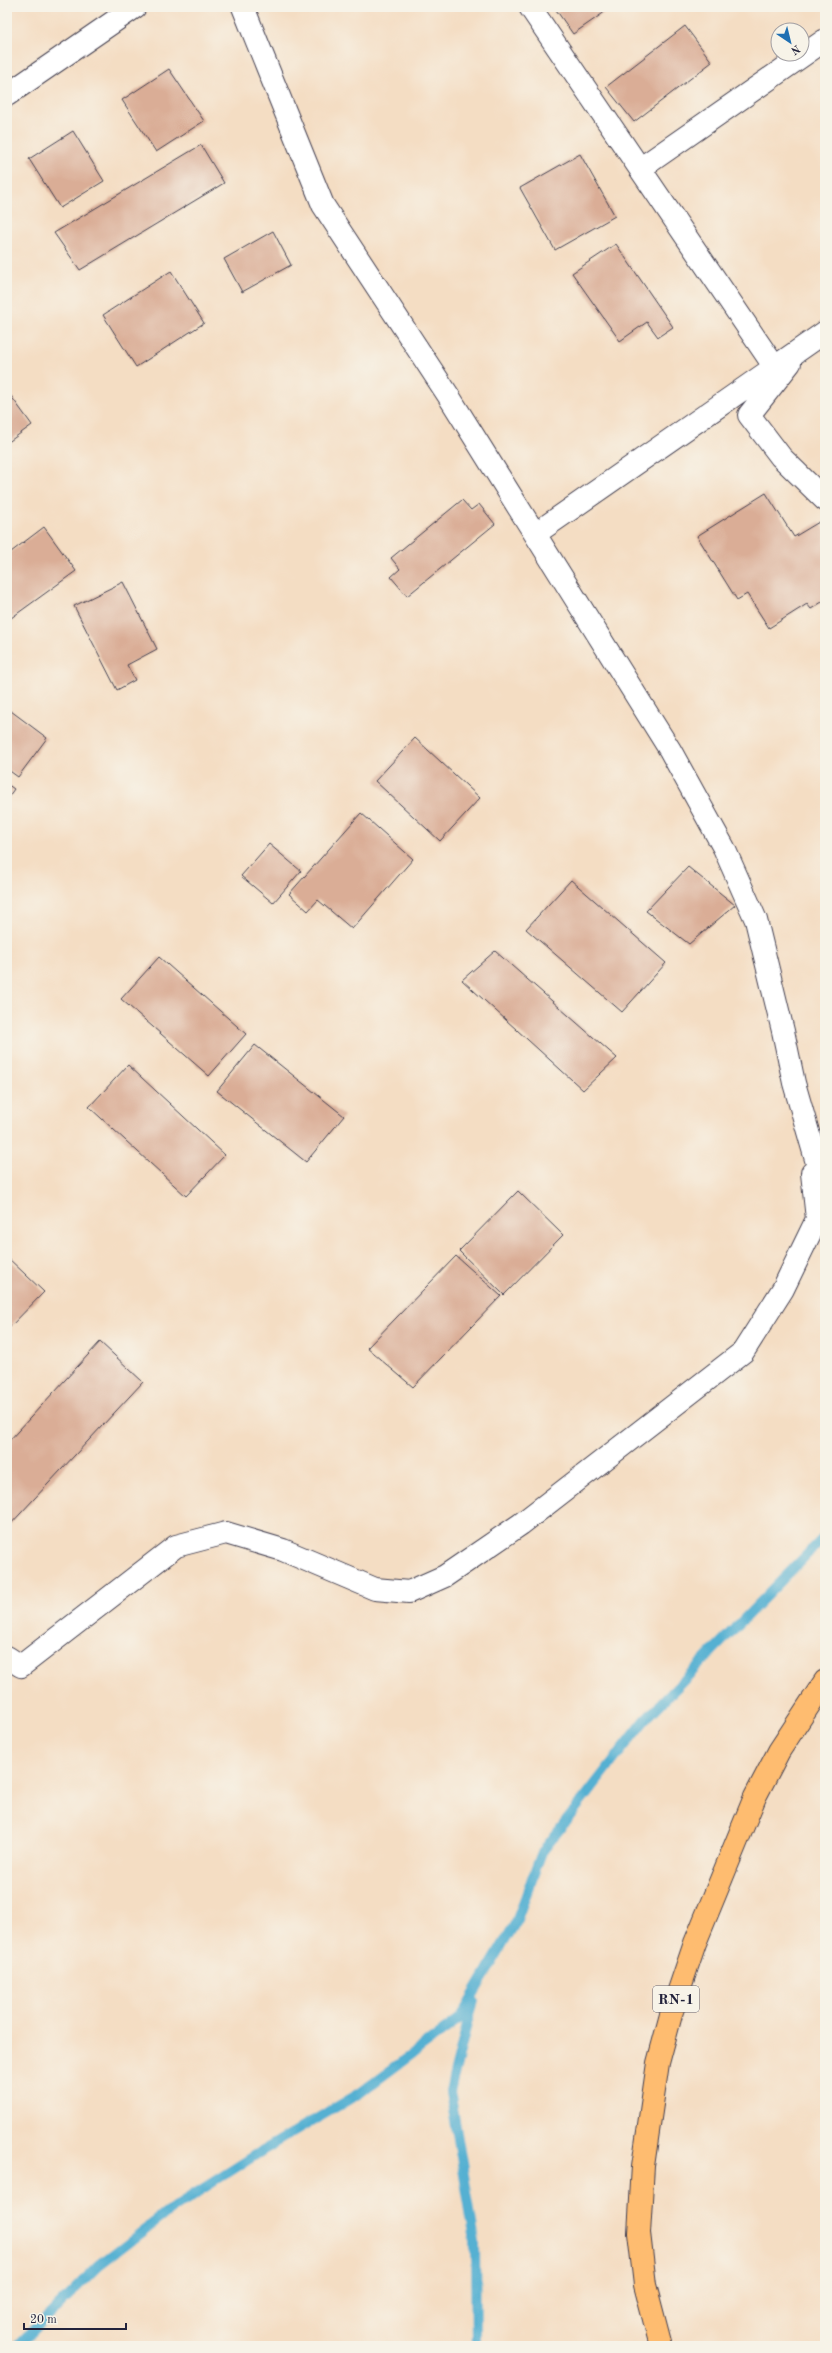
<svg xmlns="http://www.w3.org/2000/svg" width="832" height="2353" viewBox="0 0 832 2353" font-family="'Old Standard TT',serif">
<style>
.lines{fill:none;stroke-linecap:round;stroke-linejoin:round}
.stream{stroke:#54b0d2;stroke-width:10}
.building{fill:#daad96}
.minor-casing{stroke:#423e4f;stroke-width:24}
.highway-casing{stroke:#423e4f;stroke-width:24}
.minor{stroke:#fff;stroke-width:22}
.highway{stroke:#febc70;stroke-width:22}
.labels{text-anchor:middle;stroke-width:3;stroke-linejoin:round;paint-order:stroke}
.shield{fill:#f7f3e8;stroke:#62616f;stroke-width:1}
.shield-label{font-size:15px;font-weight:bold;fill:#22223b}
</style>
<rect width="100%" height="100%" fill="#f7f3e8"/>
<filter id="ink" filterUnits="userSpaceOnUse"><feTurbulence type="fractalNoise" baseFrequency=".025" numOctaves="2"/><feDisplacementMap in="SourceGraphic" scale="8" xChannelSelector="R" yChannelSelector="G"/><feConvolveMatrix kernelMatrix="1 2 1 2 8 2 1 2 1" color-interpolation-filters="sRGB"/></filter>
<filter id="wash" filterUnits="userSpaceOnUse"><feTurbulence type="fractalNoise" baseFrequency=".012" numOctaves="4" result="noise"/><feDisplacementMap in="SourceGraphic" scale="16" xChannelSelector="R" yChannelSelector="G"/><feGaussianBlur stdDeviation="0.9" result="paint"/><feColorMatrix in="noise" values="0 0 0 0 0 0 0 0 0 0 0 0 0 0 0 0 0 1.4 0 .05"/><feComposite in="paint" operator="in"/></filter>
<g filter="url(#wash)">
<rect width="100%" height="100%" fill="#f4ddc3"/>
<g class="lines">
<path class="stream" d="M474,2001l-7,23 -17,67 25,150 1,105
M18,2346l81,-81 75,-58 88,-56 98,-58 99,-74 57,-97 26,-70 103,-132 180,-184"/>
</g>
<g id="blocks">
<path class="building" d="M554,7h58l-39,27z
M685,26l27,36 -78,60 -28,-35z
M169,69l35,52 -48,31 -34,-52z
M73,131l31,50 -44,27 -31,-49z
M201,145l23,38 -144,87 -26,-37z
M580,154l35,62 -60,34 -35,-62z
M273,231l18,34 -49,27 -18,-33z
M616,244l57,83 -15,10 -11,-15 -27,19 -48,-68z
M171,271l33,52 -68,44 -33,-52z
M11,396l21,29 -25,18v-44z
M766,493l28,44 25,-15 6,9v69l-14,9 -4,-5 -38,24 -22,-34 -10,6 -40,-64z
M462,500l9,10 8,-6 16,20 -88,72 -16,-19 9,-8 -9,-11z
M44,527l32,44 -69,50v-66z
M123,582l34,67 -30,16 8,15 -18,10 -43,-84z
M11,711l36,27 -29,39 -11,-8v-54z
M415,738l65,60 -40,43 -65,-60z
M7,784l7,5 -7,10z
M361,813l52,46 -61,70 -34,-29 -10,11 -19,-17z
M269,844l32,27 -28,32 -32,-27z
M688,867l47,38 -46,39 -43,-33z
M571,880l95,83 -44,49 -96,-83z
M495,951l122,107 -34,32 -121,-110z
M159,957l87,77 -37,42 -88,-77z
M255,1045l89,71 -38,46 -89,-71z
M128,1065l97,90 -39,41 -97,-89z
M518,1191l45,44 -59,60 -45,-44z
M456,1256l45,40 -88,91 -46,-39z
M7,1257l37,35 -37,38z
M100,1342l43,40 -136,146v-85z"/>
</g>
</g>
<g filter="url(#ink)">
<use href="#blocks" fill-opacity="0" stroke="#423e4f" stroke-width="1"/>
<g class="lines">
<g class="minor-casing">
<path id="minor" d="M243,7l80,198 125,190 222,355 54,98 32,72 27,111 11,52 31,108
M530,7l244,359
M7,95l128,-88
M641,168l184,-128
M790,363l-41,52 32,42 44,43
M535,534l290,-202
M7,1657l14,9 155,-120 50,-13 57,17 92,39 34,3 36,-16 76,-52 222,-172 40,-63 34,-70 -5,-46"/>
</g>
<g class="highway-casing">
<path id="highway" d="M661,2346l-16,-61 -6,-52 4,-67 15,-103 14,-52 23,-68 60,-146 24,-46 46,-70"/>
</g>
<use href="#minor" class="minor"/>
<use href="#highway" class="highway"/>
</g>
</g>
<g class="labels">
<rect class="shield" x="653" y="1986" width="46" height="26" rx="3"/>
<g class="shield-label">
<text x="676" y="2004">RN-1</text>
</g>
</g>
<rect width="832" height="2353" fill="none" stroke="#f7f3e8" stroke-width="24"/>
<g transform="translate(790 42) rotate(145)"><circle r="19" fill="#f7f3e8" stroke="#a29fa3"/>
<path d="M0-3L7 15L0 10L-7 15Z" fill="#1f6fb2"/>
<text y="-6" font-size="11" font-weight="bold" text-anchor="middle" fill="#22223b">N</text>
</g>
<path d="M24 2323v6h102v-6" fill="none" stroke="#22223b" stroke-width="2"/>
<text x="30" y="2323" font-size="12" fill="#22223b" stroke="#f7f3e8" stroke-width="3" paint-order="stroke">20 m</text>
</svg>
